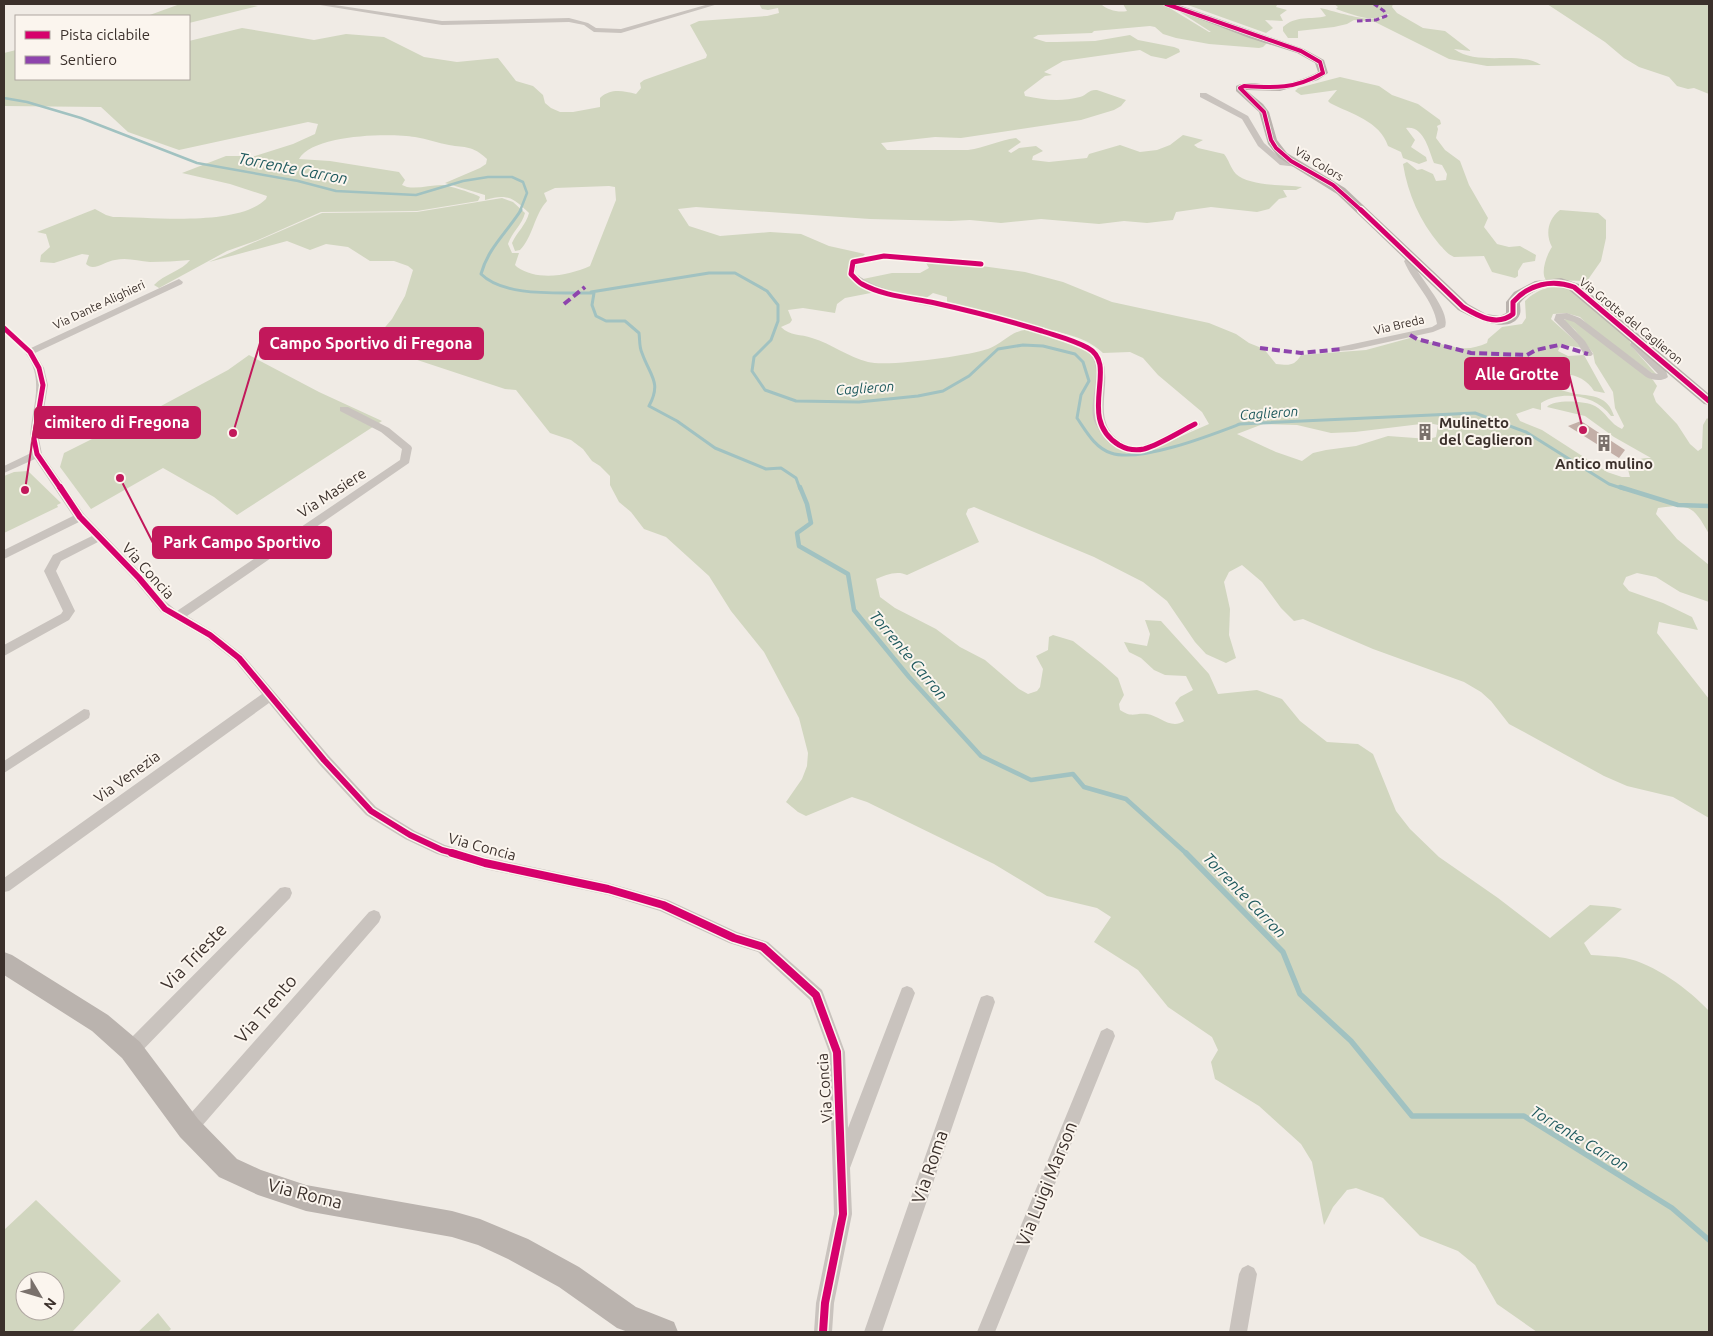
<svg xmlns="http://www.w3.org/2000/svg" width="1713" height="1336" viewBox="0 0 1713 1336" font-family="Ubuntu,sans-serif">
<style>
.green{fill:#d1d6bf;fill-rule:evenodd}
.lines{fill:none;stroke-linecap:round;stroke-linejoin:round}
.stream-far3{stroke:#a1c2c1;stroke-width:2.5}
.stream-far2{stroke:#a1c2c1;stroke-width:3}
.stream-far1{stroke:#a1c2c1;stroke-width:4.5}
.stream{stroke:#a1c2c1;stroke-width:5.5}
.building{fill:#c3afa7}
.street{fill:#c9c3be;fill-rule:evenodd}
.secondary{fill:#bab3ae;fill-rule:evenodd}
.quiet-far1{stroke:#8e44ad;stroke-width:3;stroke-dasharray:5.5 3;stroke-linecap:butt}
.quiet{stroke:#8e44ad;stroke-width:4;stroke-dasharray:8 4;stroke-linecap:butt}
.cycleway-far3-casing{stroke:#fbf5ee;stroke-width:5.5}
.cycleway-far2-casing{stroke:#fbf5ee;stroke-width:8}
.cycleway-far1-casing{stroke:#fbf5ee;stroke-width:9}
.cycleway-casing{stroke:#fbf5ee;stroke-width:11}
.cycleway-far3{stroke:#d6006c;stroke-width:4}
.cycleway-far2{stroke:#d6006c;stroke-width:5}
.cycleway-far1{stroke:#d6006c;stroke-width:6}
.cycleway{stroke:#d6006c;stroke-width:8}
.labels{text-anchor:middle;stroke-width:4;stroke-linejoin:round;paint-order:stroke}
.far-street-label{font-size:12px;fill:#3b302b;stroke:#fbf5ee}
.far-water-label{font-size:14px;font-style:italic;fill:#1f5a5e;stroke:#fbf5ee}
.poi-label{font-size:15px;font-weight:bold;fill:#3b302b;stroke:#fbf5ee;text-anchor:start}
.street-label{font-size:15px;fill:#3b302b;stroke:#fbf5ee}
.water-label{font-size:16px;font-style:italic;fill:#1f5a5e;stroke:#fbf5ee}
.near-street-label{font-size:18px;fill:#3b302b;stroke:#fbf5ee}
.leader{fill:none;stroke:#c2185b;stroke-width:2}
.callout-dot{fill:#c2185b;stroke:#fbf5ee;stroke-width:2}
.callout{fill:#c2185b;stroke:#c2185b;stroke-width:2}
.callout-label{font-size:16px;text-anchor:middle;font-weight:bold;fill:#fff}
</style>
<rect width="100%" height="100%" fill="#f0ebe5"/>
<path class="green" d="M180,4h59l19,2 -69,17v-7h-42z
M759,4h342c6,6 18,9 26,7l-4,-7h40l46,28h2l-34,-22 91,32 -5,5 -4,1 -50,-4 -33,-6 -13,-4 -8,-7 -5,-1 -56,5 -2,2 -54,2 -5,3 13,4h11l38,-1 35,-6 8,5 36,7 5,2 1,3 -14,7 -15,-3 -11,-6 -77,11 -19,11 8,3 -7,1 -21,16 1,4c19,4 36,6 55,1 7,-2 9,-8 17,-7l29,10 -5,6 -7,4 -33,10 -120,18 -26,-1 -54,6 6,7h81c17,-2 31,-10 48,-12l5,4 -13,9 3,2 8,-5 17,-2 7,5 -10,5 -1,4 17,2 38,-4 2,-4 31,-9 20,7 17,-2 13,-5 13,-10 20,5 -9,5 4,3 26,6c5,6 6,13 12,20 12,12 50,11 66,13l-6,3h-13l4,7 -8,2 -10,10 -12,3 -46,-5 -35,5 -3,8 -26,3 -23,-2 -25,3 -58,-5 -40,4 -31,-3 -19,1 -81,-2 -174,-12 -18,2 11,17 31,10 50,-4 31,2 28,12 36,8 -8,9 -3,10 27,18 -36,7 -8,6 -2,9 -32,-5 -15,2 4,10 -2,3 -9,4c9,9 20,7 31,11 20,6 36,19 56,24 20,5 99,-6 120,-13 15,-5 26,-22 44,-19 13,1 59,11 67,23 11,18 3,33 1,51 -1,25 22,44 45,48l64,-28 -7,-12 -44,-37 -15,-17 -13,-6 -27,1c-22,-21 -56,-22 -84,-30 -24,-8 -47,-15 -72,-20v-6l-14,-4 -8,6c-21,-4 -43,-8 -62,-20l29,-6h28l9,-5 -3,-5 -10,-6 109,15 38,10 49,20 97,21 27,11 13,9 15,6 12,15c12,1 18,3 25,-9l65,-5 44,-12 50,10c10,1 18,-1 27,-5l1,-4 14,-12 20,-3 4,-6 -1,-17c14,-13 25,-15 43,-15l61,54 4,8 23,26h-3l-62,-46 -11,-11 -14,-4 -13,1 -2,5 32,29 -19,-3 -4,2 -2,4 10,5 16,-1 21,38 -11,-2c-9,-15 -28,-21 -43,-13v3l3,4 -1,2c7,3 15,5 23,7 17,2 32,2 38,22h-3c-15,-21 -49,-26 -70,-13v7l-8,-2 -17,6 4,7 22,9 65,42 15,5h8l-3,-11c8,-7 14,-8 24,-8l-37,-21 -29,-21 -38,-9c7,-8 38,-6 48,-1 11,6 15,18 27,23l2,-3 -9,-18 -2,-16 -18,-29 -2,-10 -18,-23 -11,-10 4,-2 6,2 68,53 11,7 4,6 -4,8 3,8 21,22 13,20 8,7 4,-3 1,-23 4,-7 2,2v114c-15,-27 -19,-31 -51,-26l-2,6 21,25 32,26v37l-29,-10 -24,-15 -19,-4 -11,4 -3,7 6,7 34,12 29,14 6,13 -39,-8 -2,11 52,66v119l-36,-21 -46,-11 -23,-10 -80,-44 -15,-8 -18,-23 -10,-9 -17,-10 -91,-33 -70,-30 -9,2 -13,-13 -19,-26 -20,-17 -13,7 -5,10 6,27 -1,26 7,23 -10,5 -20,-9 -11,-12 -28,-41 -24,-19 -49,-25 -120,-50 -6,2 -2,5 13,28 -72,33c-10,-5 -22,0 -31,4l4,18 15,11 41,21 24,18 25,13 34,29 9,5 9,-3 3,-4 3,-18 -7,-13 12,-6 1,-13 4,-2 20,6 28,22 17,15 6,17 -5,9 1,6c12,8 14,3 27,4 13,2 24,16 37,7l-9,-18 5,-6 13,-7 -7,-14 -21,-1 -11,-5 -13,-12 -12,-6 -5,-10 23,4 3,-12 -5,-14 16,1 48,53 9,20 39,-4 25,9 18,22 27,21 31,2 15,10 23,57 14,18 29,28 59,41 52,40 40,-33 24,2 8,2 -38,34 7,12c11,1 23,1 34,3 28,5 65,32 84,53v321h-172l-40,-28 -22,-39 -17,-14 -38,-15 -37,-38 -27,-10 -9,2 -14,17 -9,18 -12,-63 -11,-18 -42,-38 -44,-27 -4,-17 7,-12 -6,-13 -44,-30 -30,-37 -44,-28 17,-25 -14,-9 -50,-12 -53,-32 -127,-62 -15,-5 -46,19 -8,-4 -12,-10 16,-23 5,-13 1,-13 -9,-35 -35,-66 -33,-41 -22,-35 -43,-39 -22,-8 -13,-17 -12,-10 -9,-17v-9l-10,-10 -8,-5 -9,-12 -12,-9 -21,-7 -34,-43 -11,-1 -127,-42v-7l2,-7 12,-14 13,-23 8,-26 -5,-4 -14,-5h-24l-22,-14 -22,-3 -16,6 -23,-9 -78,21 113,-49 95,-1 85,-14 11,4 12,11c-3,12 -13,19 -17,31l4,9h7l-4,12 2,2c22,15 53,8 73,-1l26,-66 -1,-13 -6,-1 -54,2 -11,5 3,8c-13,14 -14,36 -27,49l-5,1 -3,-8c5,-11 14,-18 17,-30 -16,-15 -21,-20 -44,-13v-5l-40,-12 35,-15 6,-4 1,-5c-15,-14 -21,-11 -38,-14 -11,-2 -22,-6 -34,-8 -25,-4 -102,-3 -116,22l31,2 69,11 6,8 -3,5 5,2c12,2 23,-2 35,-2 6,0 34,9 38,12l-2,4 -61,10 -96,1 -63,28 -31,11 -68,37 -5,-3c10,-11 28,-14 36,-25 -13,1 -27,2 -40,2 -12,-1 -23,-5 -35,-2 -10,1 -21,12 -29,4l3,-9 -7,-1 -28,9 -14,-1 1,-7 9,-8 -4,-13 -9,-2 58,-23 11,6 7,2c40,0 125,10 153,-18l1,-3 -37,-12 -48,-11 44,-17h29l38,-12 22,-10 3,-10 -10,-2 -129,28 -51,-18 -27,-25 -97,-1v-53l12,-3v29h173v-38l53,-13 72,12 32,-6 38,3 40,20 33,5 41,-4 18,23 17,5 10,9 2,8 6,5 9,4h13l27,-5v-9c11,-10 23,-7 36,-4l5,-6 -1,-5 4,-3 62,-22 1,-3 -17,-30 9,-4 68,-5 12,-3 -1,-5 -10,2 -6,-1zM1429,423l9,2 -2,12 -7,2 -41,-3 -32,10 -30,4 -13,3 -11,8 -26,-9 -39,-18 26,-10 34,1 34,8 24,-1z
M1185,4h89l3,1 -1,2 11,3 -7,5 3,6 -18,-1 8,8 -7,5z
M1334,4h59l-1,3 5,6 26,15 22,3 26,20 -17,-2c25,18 64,1 87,16l-54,1 -38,-7 -74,-37 -21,-2 -7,4 -13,3 -36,4v7h-10l-5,-7v-4c13,-12 28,-7 43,-11l-6,-8c16,3 58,19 69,6h-3c-11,11 -37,-1 -50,-5l2,-2z
M1547,4h162v90l-15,-6 -6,1 -11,-3 -8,-9 -30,-10 -15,-9 -19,-16z
M1340,77l39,9 13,9 26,9 22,16 1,4 -4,2 1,3 -2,9 9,12 15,11 9,24 19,33 -4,9 13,17 12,3 11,-1 16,9 -1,6 -12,2 -5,8v5l-3,2 -23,-6 -8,-16 -30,1c-7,-3 -10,-8 -15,-13 -19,-23 -31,-49 -36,-80l4,-2 10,8 5,-1 11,5 3,7 10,-1 1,-6 -5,-9 -8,-2c-5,-12 -10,-38 -28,-35l9,12 -4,7 15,10 1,4 -8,3 -16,-6 -2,-6 -13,-6c-8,-25 -37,-32 -58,-43l-2,-2 9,-11 -36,5 -6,-4 3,-3z
M1560,210l38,3 8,7v18l-5,23 -14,20 -41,-1c-6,-7 1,-26 6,-33 -7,-13 -4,-28 8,-37z
M249,355l70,37 63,29 -145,94 -23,-18 -51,-29 -72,41 -31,-42 4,-14 46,-23 12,-3 106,-57z
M28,471l33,32 -4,2 1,2 -54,26v-57l10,-4z
M36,1200l85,81 -49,51h-68v-102zM25,1281h30v30h-30z
M158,1313l13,16 -3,3h-30z"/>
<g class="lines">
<path class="stream-far3" d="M4,98l23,4 54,16 116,45 101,18 38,10 80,4 47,-14 25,-4h24l11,5 4,11 -7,18"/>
<path class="stream-far2" d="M521,210c-14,22 -33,38 -40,64 24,24 80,18 113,19l-2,12 4,11 10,5h19l14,12c1,7 0,14 3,20 8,23 20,29 7,53l28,15 38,27 51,21 15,-1 15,10 4,11
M591,292l118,-19h26l32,18 11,14v16l-7,19 -17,17 -2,14 13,19 31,11 63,1 59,-6 25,-5 26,-15 29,-27 25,-4 20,1 32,8 8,8 6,19 -8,14 -4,23c9,13 18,30 34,35 29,10 100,-18 129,-29l235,-11 51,19 83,52 15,5"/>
<path class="stream-far1" d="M800,487l7,17 4,19 -14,10 2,13 49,28 6,36 55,67 72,79 50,24 42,-6 11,13 42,12 61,55
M1620,487l58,18 31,1"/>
<path class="stream" d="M1186,853l97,99 17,42 51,47 61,75h112l148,92 37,32"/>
</g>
<path class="building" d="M1581,421l44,29 -6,8 -51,-32z"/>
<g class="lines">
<path class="street" d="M314,4h14l114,17 127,-3 19,5 8,5 25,1 88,-25h9l-97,29 -27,-1 -10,-7 -15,-3 -127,3z
M1200,93h6l42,23 16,27 11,10 10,8 13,2v4l-18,-2 -22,-19 -16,-27 -42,-22z
M884,253l97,8 4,3c-10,8 -69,-4 -85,-5 -15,-1 -29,0 -43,5l-2,9c25,22 100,32 134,40 27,6 65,17 91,27 53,21 -1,76 42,102 6,4 15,6 22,3 16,-5 32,-16 47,-23l4,-1 5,3c-6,7 -18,10 -26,15 -33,16 -59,24 -79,-16 -10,-20 15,-61 -12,-74 -27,-14 -64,-23 -93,-31 -41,-10 -92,-14 -129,-31 -6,-3 -11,-9 -14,-13l3,-14z
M1410,255l4,3 -2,3c7,17 39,49 33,66l-12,5 -81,18 -13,1v-4l93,-20 5,-3c-3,-24 -24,-41 -33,-63z
M179,279l4,3 -1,2 -147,69 9,15 4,17 -9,54 3,15 42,60 59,61 16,21 18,15 223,-151 2,-11 -21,-17 -41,-21v-4h8l41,21 22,18 1,2 -3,15 -222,153 27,16 29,23 86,101 47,51 39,24 30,14 40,12 123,26 60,17 69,32 31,10 54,48 2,5 21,57 3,76 54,-140 5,-2 5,2 3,5 -65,175 2,46 -18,89 -2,29h-18l2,-29 18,-89 -5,-162 -19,-52 -52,-48 -29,-9 -69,-32 -52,-16 -123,-26 -48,-15 -32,-15 -39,-24 -47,-51 -50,-61 -260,188 -5,1v-14l258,-184 -27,-33 -29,-23 -45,-26 -26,-31 -37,-39 -37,19 -5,10 19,40 -6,9 -65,36v-11l57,-31 2,-3 -19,-40 9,-16 39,-19 -13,-14 -75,37v-9l69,-34 -38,-57 -31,14v-7l27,-13c-6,-34 18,-68 -5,-99 -5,-8 -15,-14 -22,-21v-8l3,1 24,22z
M1567,313l13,5 72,55 6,1 -28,-29 3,-8h6l1,7 26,27 2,6c-6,5 -16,3 -22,0l-72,-55 -10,-3 21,22 8,13 -2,2h-6l-7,-12 -24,-24 2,-6z
M84,709l5,1 1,4 -1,4 -85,55v-12z
M285,887l5,1 2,5 -2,5 -153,158 -6,2 -6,-2 -2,-6 2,-6 155,-156z
M374,910l5,2 2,5 -2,5 -184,212 -6,2 -6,-2 -2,-6 2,-6 186,-210z
M987,995l6,2 2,5 -113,330h-18l115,-330 2,-5z
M1107,1028l6,3 2,5 -120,296h-18l122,-296 2,-5z
M1248,1265l6,3 3,6 -10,58h-18l10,-58 3,-6z"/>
<path class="secondary" d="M1161,4h14l7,2 122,43 20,11 4,13 -10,7 -38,11 -34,-1 17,14 6,8 8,28 10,13 58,35 123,116 18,10 14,2 6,-3v-11l8,-10 21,-11 26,-3 18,6 130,110v11l-5,-1 -135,-114c-17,-7 -37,-2 -49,13 0,3 1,8 0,11 -9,23 -49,3 -62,-4l-121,-116 -58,-36 -11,-14 -9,-32 -23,-21v-5c14,-7 29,1 44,-1 12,-2 27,-7 38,-13l-3,-9 -18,-10 -48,-15z
M4,952l8,3 96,60 32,27 58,77 39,40 24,11 45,15 146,26 28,8 48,20 51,28 57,40 38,15 4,10h-50l-11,-4 -58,-41 -51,-28 -30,-14 -26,-8 -146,-26 -48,-16 -39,-18 -39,-40 -58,-79 -30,-27 -88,-56z"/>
<path class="quiet-far1" d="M1357,21l19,-1 10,-4 -2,-5 -10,-7"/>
<path class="quiet" d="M564,304l21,-17
M1410,335l7,4 54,14 56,2 9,-5 23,-5 29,9
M1260,348l41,5 41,-4"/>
<g class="cycleway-far3-casing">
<path id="cycleway-far3" d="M1166,4l135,47 19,11 3,11c-28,16 -48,15 -79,13l-4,2 24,24 7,28 5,8 15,13 42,24 29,26"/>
</g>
<g class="cycleway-far2-casing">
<path id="cycleway-far2" d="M1361,210l102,97c15,9 34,20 50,7v-12c16,-18 39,-23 61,-15l135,114
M981,264l-97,-8 -31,6 -2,12c3,3 7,8 11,10 21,12 50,14 73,19 36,8 71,17 107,28 15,5 32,9 46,17 32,17 -13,70 31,97 7,4 16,6 25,4 17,-5 35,-17 51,-25
M4,328l26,24 9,16 4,17 -9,54 3,15 24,35"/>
</g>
<g class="cycleway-far1-casing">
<path id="cycleway-far1" d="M60,487l20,30 59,61 26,31 45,26 29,23 85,102 47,51 39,24 32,15 15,4"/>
</g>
<g class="cycleway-casing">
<path id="cycleway" d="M452,853l33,10 123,26 55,16 71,33 29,9 53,48 21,57 6,162 -18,89 -2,29"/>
</g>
<use href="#cycleway-far3" class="cycleway-far3"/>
<use href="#cycleway-far2" class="cycleway-far2"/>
<use href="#cycleway-far1" class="cycleway-far1"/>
<use href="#cycleway" class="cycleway"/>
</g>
<defs>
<g id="building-bare" transform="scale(1.35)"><path d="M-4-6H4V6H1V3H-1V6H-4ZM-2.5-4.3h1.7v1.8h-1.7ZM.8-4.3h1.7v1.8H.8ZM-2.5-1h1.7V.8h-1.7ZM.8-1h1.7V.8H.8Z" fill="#7a716c" stroke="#fbf5ee" stroke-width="2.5" paint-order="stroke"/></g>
</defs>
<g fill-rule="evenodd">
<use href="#building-bare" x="1425" y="432"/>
<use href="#building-bare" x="1604" y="443"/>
</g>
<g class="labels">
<g class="far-street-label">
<text transform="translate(1319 164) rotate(31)" y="4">Via Colors</text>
<text transform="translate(99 305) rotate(-25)" y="4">Via Dante Alighieri</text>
<text transform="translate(1631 321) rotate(39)" y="4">Via Grotte del Caglieron</text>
<text transform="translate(1399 325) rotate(-13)" y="4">Via Breda</text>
</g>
<g class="far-water-label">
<text transform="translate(865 388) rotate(-4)" y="5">Caglieron</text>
<text transform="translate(1269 413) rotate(-4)" y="5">Caglieron</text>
</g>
<g class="poi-label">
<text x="1439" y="428">Mulinetto<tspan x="1439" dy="17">del Caglieron</tspan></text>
<text x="1604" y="469" text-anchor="middle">Antico mulino</text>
</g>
<g class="street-label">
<text transform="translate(332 493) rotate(-33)" y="5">Via Masiere</text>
<text transform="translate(148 571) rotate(48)" y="5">Via Concia</text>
<text transform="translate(127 777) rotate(-36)" y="5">Via Venezia</text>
<text transform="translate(482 847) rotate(15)" y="5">Via Concia</text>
<text transform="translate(825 1088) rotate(-94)" y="5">Via Concia</text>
</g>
<g class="water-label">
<text transform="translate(293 168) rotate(11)" y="6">Torrente Carron</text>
<text transform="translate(909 655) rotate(50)" y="6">Torrente Carron</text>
<text transform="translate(1245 895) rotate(46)" y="6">Torrente Carron</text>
<text transform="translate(1580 1138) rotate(31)" y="6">Torrente Carron</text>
</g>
<g class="near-street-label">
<text transform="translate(194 957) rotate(-46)" y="6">Via Trieste</text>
<text transform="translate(266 1009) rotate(-49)" y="6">Via Trento</text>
<text transform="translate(930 1167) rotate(-71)" y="6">Via Roma</text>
<text transform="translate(1047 1184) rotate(-68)" y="6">Via Luigi Marson</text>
<text transform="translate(305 1194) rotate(14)" y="6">Via Roma</text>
</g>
</g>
<path class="leader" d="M233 433L260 343M1583 430L1569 374M25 490L35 423M120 478L153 543"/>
<g class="callout-dot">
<circle cx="233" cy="433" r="5"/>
<circle cx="1583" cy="430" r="5"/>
<circle cx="25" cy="490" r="5"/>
<circle cx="120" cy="478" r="5"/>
</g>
<g class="callout">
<rect x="260" y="328" width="223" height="31" rx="5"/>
<rect x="1465" y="358" width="104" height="31" rx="5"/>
<rect x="35" y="407" width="165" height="31" rx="5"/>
<rect x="153" y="527" width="178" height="31" rx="5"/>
</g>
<g class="callout-label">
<text x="371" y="349">Campo Sportivo di Fregona</text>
<text x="1517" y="380">Alle Grotte</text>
<text x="117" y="428">cimitero di Fregona</text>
<text x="242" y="548">Park Campo Sportivo</text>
</g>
<rect width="1713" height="1336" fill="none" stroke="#3b302b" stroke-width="10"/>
<rect x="15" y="15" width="175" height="65" fill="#fbf5ee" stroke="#aea6a0"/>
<rect x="25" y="31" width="25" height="8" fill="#d6006c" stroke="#aea6a0"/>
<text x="60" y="40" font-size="15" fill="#3b302b">Pista ciclabile</text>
<rect x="25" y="56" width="25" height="8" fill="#8e44ad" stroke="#aea6a0"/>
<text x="60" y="65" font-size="15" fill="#3b302b">Sentiero</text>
<g transform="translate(40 1296) rotate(128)"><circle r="24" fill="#fbf5ee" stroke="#aea6a0"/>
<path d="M0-4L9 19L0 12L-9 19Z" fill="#7a716c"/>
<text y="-8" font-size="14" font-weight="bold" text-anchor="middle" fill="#3b302b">N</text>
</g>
</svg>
